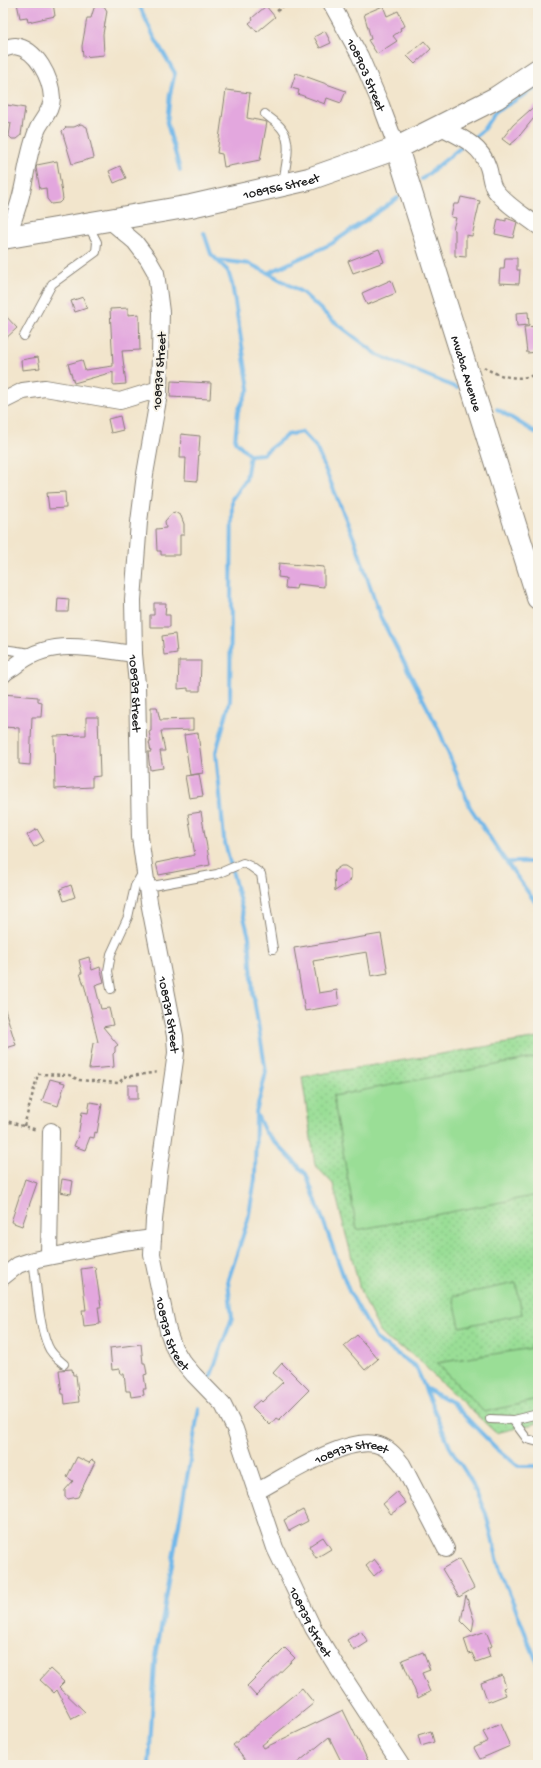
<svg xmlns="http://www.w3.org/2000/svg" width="541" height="1768" viewBox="0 0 541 1768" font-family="'Gochi Hand',sans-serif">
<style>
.grass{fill:url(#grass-dots);stroke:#5b7d59}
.garden{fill:#9ade96;stroke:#5b7d59}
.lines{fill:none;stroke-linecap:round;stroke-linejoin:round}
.stream{stroke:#72b8e9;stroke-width:4}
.building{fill:#e3a7de}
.lane-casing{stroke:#878074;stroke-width:10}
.street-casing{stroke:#878074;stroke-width:18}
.secondary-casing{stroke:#878074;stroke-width:24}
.path{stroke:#878074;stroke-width:2.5;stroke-dasharray:3 3;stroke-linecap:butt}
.lane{stroke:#fff;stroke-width:8}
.street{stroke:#fff;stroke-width:16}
.secondary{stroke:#fff;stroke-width:22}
.labels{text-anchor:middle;stroke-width:4;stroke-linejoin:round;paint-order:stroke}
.street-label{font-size:13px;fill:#1c1c1c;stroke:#f7f3e8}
</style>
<defs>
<pattern id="grass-dots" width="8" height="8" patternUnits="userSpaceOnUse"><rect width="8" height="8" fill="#9ade96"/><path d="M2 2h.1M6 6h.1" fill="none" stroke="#84be81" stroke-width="1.8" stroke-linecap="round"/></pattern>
</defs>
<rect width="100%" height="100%" fill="#f7f3e8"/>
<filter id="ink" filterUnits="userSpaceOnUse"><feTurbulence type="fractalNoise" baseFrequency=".025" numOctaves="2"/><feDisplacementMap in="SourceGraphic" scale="8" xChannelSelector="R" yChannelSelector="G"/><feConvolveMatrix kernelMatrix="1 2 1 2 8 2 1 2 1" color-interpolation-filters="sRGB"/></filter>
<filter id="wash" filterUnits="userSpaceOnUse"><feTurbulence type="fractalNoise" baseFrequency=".012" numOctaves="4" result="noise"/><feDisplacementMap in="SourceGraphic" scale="16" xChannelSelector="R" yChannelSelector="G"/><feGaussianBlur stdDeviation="0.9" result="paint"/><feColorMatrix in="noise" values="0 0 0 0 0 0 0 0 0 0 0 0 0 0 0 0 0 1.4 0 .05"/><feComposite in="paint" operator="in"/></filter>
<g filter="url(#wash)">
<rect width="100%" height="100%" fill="#f2e5cc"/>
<path class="grass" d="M538,1038v385l-42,10 -63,-58 -15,-17 -30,-18 -8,-8 -19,-39 -28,-109 -18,-19 -13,-88z"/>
<path class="garden" d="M538,1057v138l-181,35 -24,-134z
M516,1283l6,31 -62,13 -7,-31z
M538,1347v53l-54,12 -47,-49z"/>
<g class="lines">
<path class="stream" d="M138,3l16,34 21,36 -5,21 -3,29 13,47
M471,140l12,-10 12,-18 43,-25
M422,179l43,-35
M204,233l7,21 17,17 4,13 17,104 -11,23 -3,30 15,14 13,-1 24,-19 15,-3 14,15 39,94 25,75 59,114 31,77 32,49 36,50
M217,260l33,4 24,12 29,17 28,26 47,36 79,33
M268,273l63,-29 67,-46
M497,409l41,25
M250,455l-4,24 -14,20 -2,202 -14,51 8,87 25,98 4,56 13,79 -10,41 9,19 41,42 43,117 27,48 40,28 9,21 26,14 46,47 21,17h20
M506,862h32
M210,1378l22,-60 -4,-37 20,-61 7,-41 1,-63
M425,1389l26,60 19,30 16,35 14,56 38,95
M149,1765l6,-103 44,-254"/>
</g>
<g id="blocks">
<path class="building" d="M17,3h36l2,13 -27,6 -1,-5 -7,1z
M98,5l6,1 3,5 -4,23 1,21 -21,2 -1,-11 5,-28h4l3,-10z
M266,6l9,11 -18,15 -8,-9 4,-3 -1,-2z
M383,6l4,10 11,-5 7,15 -5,2 1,2 -8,6 4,5 -20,13 -9,-14 3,-1 -7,-25z
M325,31l6,12 -11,5 -6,-11z
M424,41l7,8 -16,15 -8,-8z
M296,73l50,18 -5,12 -14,-5 -2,6 -27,-10 1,-4 -8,-2z
M226,90l24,3 -3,25 20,4 -7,38 -36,7 -2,-13 -5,-1z
M538,103v10l-22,27 -6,5 -8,-6 11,-14z
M7,105l18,3 -4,27 -5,4h-4l-3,-3 2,-13 -8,-1v-13l3,1z
M81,124l6,3 7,31 -22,6 -10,-33 4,-4h8z
M57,161l6,38 -4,4 -8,1 -4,-5 -1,-11 -6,1 -4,-21 1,-3z
M120,166l6,12 -12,5 -5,-12z
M461,197l19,4 -8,35 -6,-1v22l-11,-1v-26l-2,-1 3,-11 -5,-1 3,-13h5z
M506,218l11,4 -4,16 -18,-4 3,-15 8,2z
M379,249l5,13 -31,11 -5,-12z
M505,258h12v12h3l-1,14 -20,-1 1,-14h4z
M391,280l5,13 -29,12 -5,-12z
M83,297l4,11 -12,4 -4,-11z
M128,308v7l11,-1 1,36 -18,1 4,33 -13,1v-13l-39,11 -6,-19 14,-4 3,10 28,-4 -3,-57z
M528,312l1,13 -12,1 -1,-13z
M3,313l14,15 -14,13z
M538,326v26l-11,1 -3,-26z
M38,357l2,11 -18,2 -1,-10z
M171,381l40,2 -1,16 -40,-2z
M120,416l3,14 -12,3 -3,-14z
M181,434l19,2 -3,45 -12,-1 1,-22h-6z
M65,492l1,16 -17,1 -2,-16z
M175,512l6,4 3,8v11h-4v20h-19v-4h-4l-1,-22 10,-1 -1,-7 7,-8z
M279,563l45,4v20l-27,-3 -1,5 -11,-1 1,-10 -8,-1z
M58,598l11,1 -1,13h-11z
M154,603h12l-1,12h5v12h-20v-12h4z
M175,634l2,19 -13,2 -2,-19z
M179,661h22l-1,30h-12v-3l-10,1z
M3,694l35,3v4l4,1 -1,15h-9l-2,48 -11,-1v-36l-16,-1z
M151,707h6l3,13 33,-1v11l-32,1 4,20h-5l3,17 -13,2 -2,-18h3l-2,-10h2l-2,-10 2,-1z
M86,717h12l2,59 -8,1v10l-37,2 -1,-53 32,-1z
M198,733l5,40 -13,2 -6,-40z
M199,774l4,22 -14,2 -4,-22z
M201,812l9,53 -51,10 -3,-12 39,-8 -7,-41z
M37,829l7,12 -10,6 -7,-12z
M341,866h4l6,4v8l-1,3 -15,10 -1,-17 1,-4z
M71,885l4,12 -11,4 -4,-12z
M381,934l7,39 -17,3 -4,-24 -54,9 6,32 18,-3 2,15 -34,6 -11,-63z
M89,957l3,13 8,-3 4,15 -9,3 6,24 8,-1 4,17 -10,2 15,18 -3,2v5l-2,2 1,13 -25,2 4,-26 5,-1 -13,-54 -5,-15h2l-3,-13z
M5,1010l11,35 -13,4v-38z
M50,1079l15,4 -7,23 -16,-5z
M128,1085h10v14h-10z
M90,1102l12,2 -5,29 -2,-1 -1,6 -4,-1 -5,13 -11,-4 4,-10 4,-24 6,1z
M25,1179l12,4 -15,43 -11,-4z
M62,1179l11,2 -2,13 -11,-2z
M95,1267l6,40h-3l2,17 -16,2 -2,-16h4l-5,-41z
M357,1335l21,24 -13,11 -21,-24z
M141,1344l2,19h2l2,11 -3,1 2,14h-3l1,6 -13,2 -1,-6h-4l-2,-17h-3l-1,-5 -8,1 -2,-22z
M282,1363l27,27 -30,30 -3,-2 -6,7 -18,-18 8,-7 2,2 21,-20 -10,-9z
M72,1369l1,6h3l3,27 -14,2 -1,-10h-2l-3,-24z
M77,1457l12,6 3,-3 3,2 -17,35 -10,2 -3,-2v-7l8,-9 -6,-4z
M397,1492l9,11 -15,11 -8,-10z
M303,1510l5,11 -19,10 -5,-11z
M323,1537l8,12 -15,9 -7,-12z
M374,1559l8,10 -8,7 -8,-10z
M459,1559l15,29 -15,9 -17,-28z
M466,1595l8,25 -2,12 -11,-11z
M361,1631l7,11 -14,9 -7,-11z
M486,1631l6,15 -5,2 3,9 -14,5 -4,-9 -3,1 -5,-15z
M285,1648l10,10 -39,38 -9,-10z
M423,1652l7,18 -8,3 8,19 -12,6 -16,-38z
M50,1669l14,13 -5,5 26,25 -13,7 -15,-29 -3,3 -14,-13z
M502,1675l4,12 -3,1 3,7 -18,7 -7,-19z
M302,1688l12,15 -52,42 2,3 79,-38 27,55h-27l-14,-28 -34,28h-46l-16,-20z
M500,1724l10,22 -30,13 -6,-11 14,-7 -5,-9z
M431,1731l3,11 -13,4 -3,-11z"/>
</g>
</g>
<g filter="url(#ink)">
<use href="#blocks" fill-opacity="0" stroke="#878074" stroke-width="1"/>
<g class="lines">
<g class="lane-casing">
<path id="lane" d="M265,114c6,5 13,9 17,15 11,14 3,38 1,54
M24,336l28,-52 44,-32 1,-10 -9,-17
M3,649l28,4
M147,887l70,-13 26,-11 7,3 11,8 12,75
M111,989l-3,-18 3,-17 17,-37 7,-31 8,-14
M33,1260c4,25 5,63 15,86 3,8 10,13 16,18
M538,1414l-25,6 14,19 11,3
M490,1419l23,1"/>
</g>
<g class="street-casing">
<g id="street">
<path id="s1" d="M331,3l29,53 21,49 16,43"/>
<path d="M3,49c3,-1 9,-3 12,-3 22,3 36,32 37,52 0,12 -9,20 -14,30 -9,20 -11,42 -16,63 -3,15 -10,31 -14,46"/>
<path d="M439,126c19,10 42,18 49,41 3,8 2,16 7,23 11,15 29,25 43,36"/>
<path id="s2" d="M109,220l26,22 13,17 8,14 5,39 -2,82 -14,80 -6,48 -6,78 1,54 3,30 3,153 9,65 26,134 1,17 -17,119 -5,48 -2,34 16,77 6,17 8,13 12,14 29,30 12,24 40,119 38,80 22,36 66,101"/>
<path d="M3,401l20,-10 22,-3 75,13 39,-12"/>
<path d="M3,675c3,-4 8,-6 12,-9 36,-30 77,-17 119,-12"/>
<path d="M49,1256l2,-125"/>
<path d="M3,1277l15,-12 15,-5 90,-18 30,-4"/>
<path id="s3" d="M256,1492c28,-15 89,-55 119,-48 12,2 20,11 27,20l44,85"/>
</g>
</g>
<g class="secondary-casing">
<g id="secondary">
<path id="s4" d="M397,148l141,450"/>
<path id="s5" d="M3,238l188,-32 118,-27 88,-31 99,-50 42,-28"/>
</g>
</g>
<path class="path" d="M277,11l10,-8
M484,367c14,10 38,15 54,6
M3,1120l34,10
M24,1126l14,-52 31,1 10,5 40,3 5,-6 35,-5"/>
<use href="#lane" class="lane"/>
<use href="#street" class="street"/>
<use href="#secondary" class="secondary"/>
</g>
</g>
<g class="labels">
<g class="street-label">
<text dy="5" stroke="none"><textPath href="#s1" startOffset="80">108903 Street</textPath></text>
<text dy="5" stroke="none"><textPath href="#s5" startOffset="283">108956 Street</textPath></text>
<text transform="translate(158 371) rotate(-86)" y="5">108939 Street</text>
<text dy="5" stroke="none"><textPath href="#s4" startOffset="236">Mvaba Avenue</textPath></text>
<text dy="5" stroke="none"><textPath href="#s2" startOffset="494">108939 Street</textPath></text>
<text dy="5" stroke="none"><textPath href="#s2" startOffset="818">108939 Street</textPath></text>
<text dy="5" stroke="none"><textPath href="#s2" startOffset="1142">108939 Street</textPath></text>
<text dy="5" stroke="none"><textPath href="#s3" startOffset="106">108937 Street</textPath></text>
<text dy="5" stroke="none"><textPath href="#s2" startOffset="1466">108939 Street</textPath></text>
</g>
</g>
<rect width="541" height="1768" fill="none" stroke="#f7f3e8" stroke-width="16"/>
</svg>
